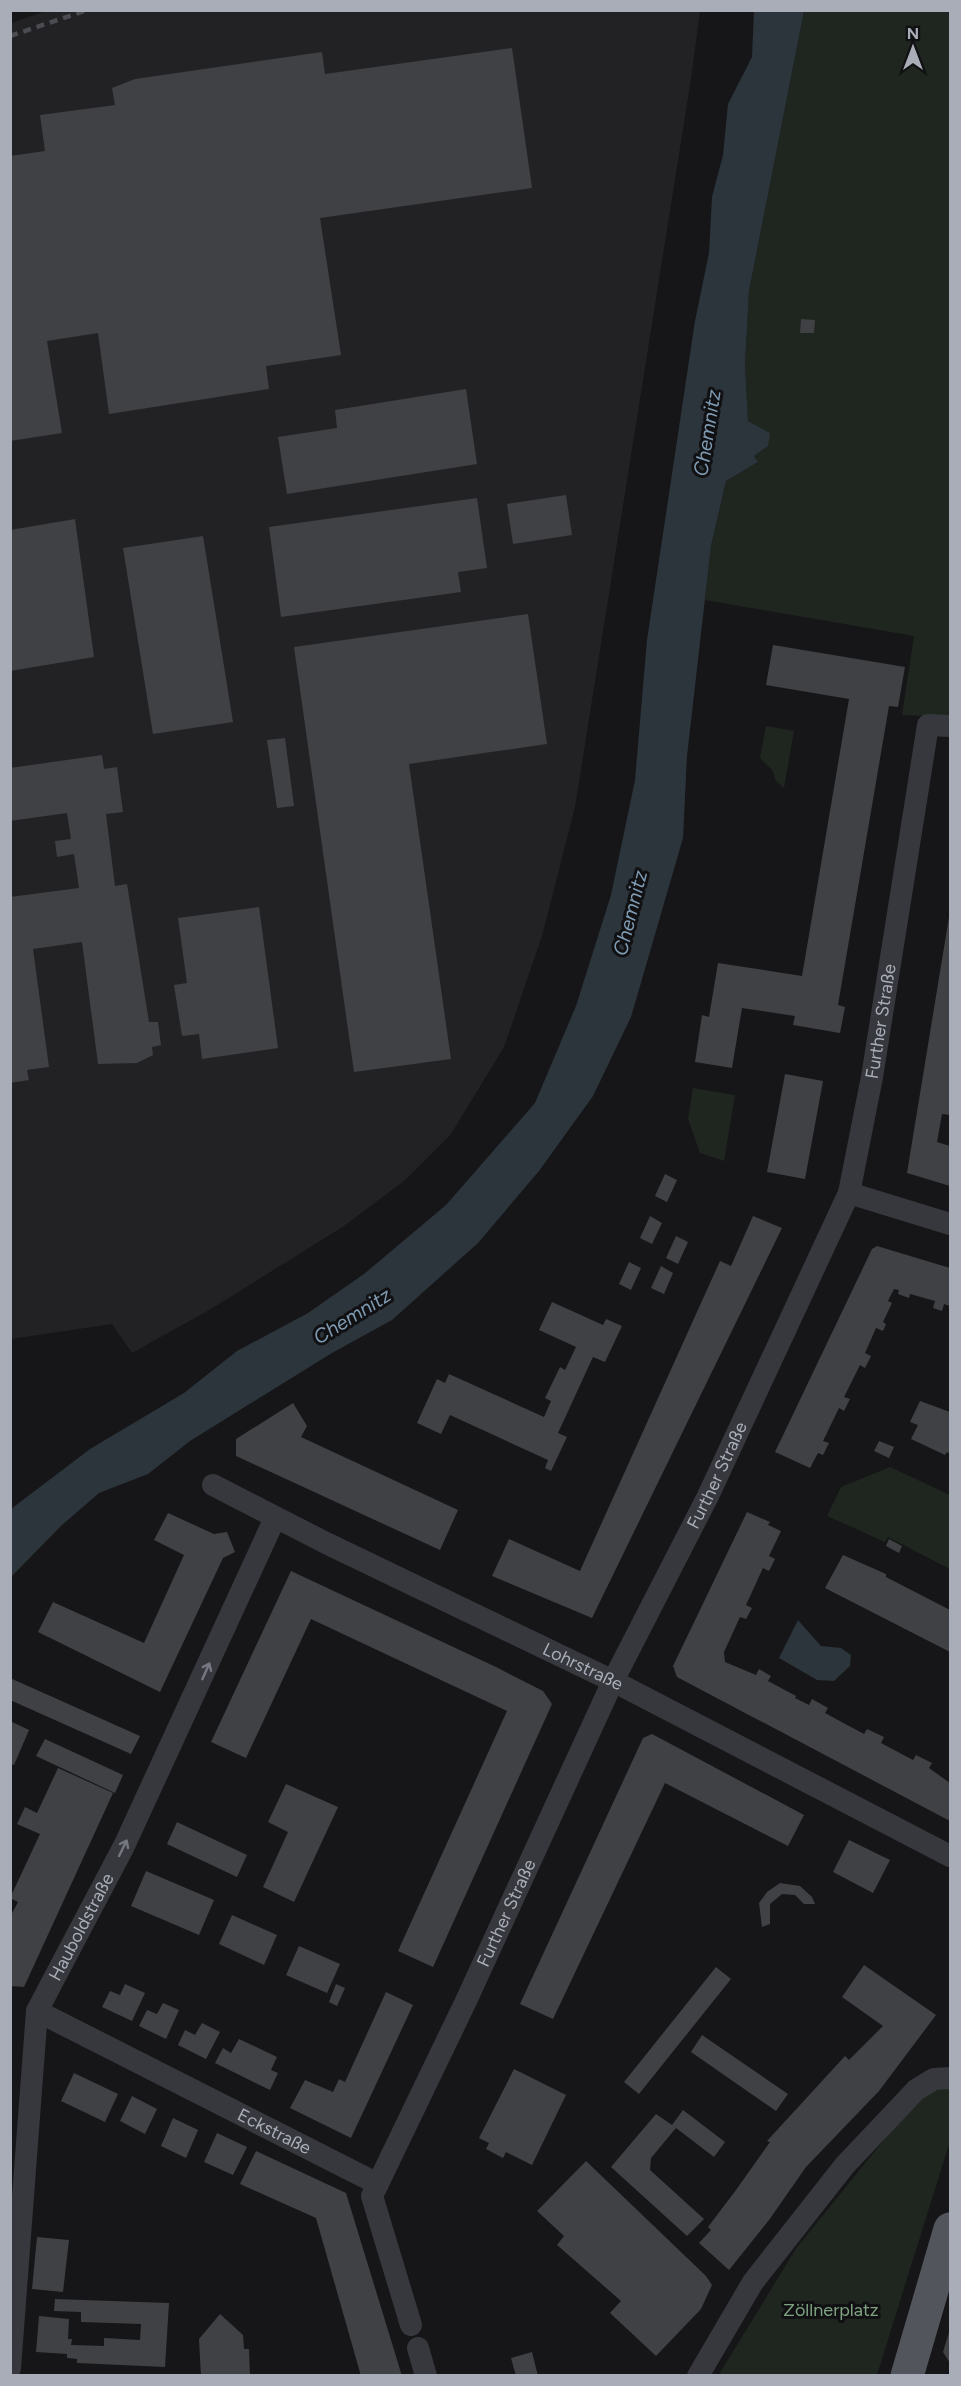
<svg xmlns="http://www.w3.org/2000/svg" width="961" height="2386" viewBox="0 0 961 2386" font-family="Figtree,sans-serif">
<style>
.built{fill:#222225}
.green{fill:#1e261f}
.water{fill:#2c353c}
.building{fill:#404145}
.lines{fill:none;stroke-linecap:round;stroke-linejoin:round}
.minor{stroke:#37383d;stroke-width:22}
.primary{stroke:#53555c;stroke-width:33}
.rail{stroke:#4a4c52;stroke-width:4.5;stroke-dasharray:8 6;stroke-linecap:butt}
.oneway{stroke:#757881}
.labels{text-anchor:middle;stroke-width:6;stroke-linejoin:round;paint-order:stroke}
.street-label{font-size:18px;fill:#a8adb8;stroke:#111113}
.park-label{font-size:18px;fill:#7fa381;stroke:#111113}
.water-label{font-size:20px;font-style:italic;fill:#7f9bb3;stroke:#111113}
</style>
<rect width="100%" height="100%" fill="#161618"/>
<path class="built" d="M49,10l651,1 -9,68 -116,728 -33,129 -38,111 -53,87 -47,47 -60,45 -133,83 -79,44 -20,-29 -101,15v-1316z"/>
<path class="green" d="M804,11h146v706l-48,-2 12,-79 -209,-36 6,-54 15,-65 32,-19 -4,-6 14,-11 1,-12 -21,-12 -3,-57 4,-73z
M766,726l28,5 -10,57 -8,-7 -4,-11 -12,-12z
M693,1088l42,7 -11,66 -24,-8 -12,-34z
M890,1467l60,28v74l-62,-32 -3,5 -58,-26 14,-29z
M950,2085v56l-73,234 -159,1 79,-129 27,-33 68,-84 39,-40z"/>
<path class="water" d="M754,11h50l-55,280 -4,73 3,57 22,12 -2,13 -14,10 4,6 -32,19 -15,65 -24,210 -4,82 -52,179 -38,79 -54,75 -61,72 -86,77 -60,33 -142,88 -42,33 -49,19 -38,33 -50,51v-68l79,-60 94,-56 53,-42 71,-38 56,-39 82,-69 89,-102 41,-97 35,-111 24,-115 12,-140 48,-319 14,-68 3,-56 11,-42 5,-51 24,-47z
M798,1620l23,26 20,2 10,7 -1,11 -16,15 -17,-1 -38,-22z"/>
<path class="building" d="M512,48l20,140 -212,30 21,137 -75,11 3,23 -160,25 -11,-81 -51,8 15,92 -52,8v-285l35,-5 -5,-36 75,-10 -3,-17 23,-9 187,-27 3,22z
M801,319l14,1 -1,13h-14z
M466,389l11,75 -190,30 -9,-57 59,-9 -2,-18z
M566,495l6,40 -59,9 -6,-40z
M477,498l10,70 -29,4 3,20 -180,25 -12,-90z
M75,519l19,138 -84,14v-141z
M203,536l30,186 -80,12 -30,-186z
M528,614l19,130 -138,20 42,295 -97,13 -60,-425z
M773,645l132,22 -7,40 -9,-1 -51,299 7,2 -5,26 -47,-8 2,-9 -53,-8 -10,60 -37,-6 7,-47 7,2 9,-54 84,13 47,-277 -83,-14z
M285,738l9,68 -17,2 -10,-68z
M102,755l2,14 13,-2 6,45 -17,2 9,72 12,-2 22,138h9l3,23 -9,2 1,8 -16,8 -39,1 -16,-122 -49,7 16,118 -22,3 2,10 -19,3v-186l69,-9 -5,-34 -17,3 -2,-16 16,-2 -4,-26 -57,8v-53z
M259,907l19,141 -76,11 -3,-25 -17,2 -8,-51 13,-2 -9,-65z
M949,917l1,198 -8,-1 -5,28 13,4v40l-43,-13z
M785,1074l38,7 -18,98 -38,-7z
M665,1174l12,6 -10,22 -12,-6z
M650,1216l12,7 -10,21 -12,-6z
M753,1216l29,12 -190,390 -100,-42 17,-37 71,32 140,-310 11,5z
M676,1236l12,6 -10,22 -12,-6z
M877,1246l73,22v38l-6,-2 -2,7 -9,-3 2,-7 -25,-7 -1,4 -11,-4 1,-4 -5,-1 -6,12 4,2 -9,19 3,2 -3,7 -7,-3 -11,25 6,3 -6,12 -5,-3 -16,32 6,2 -6,12 -5,-3 -16,33 6,2 -6,12 -5,-2 -8,15 -35,-16 97,-203z
M629,1262l12,6 -10,22 -12,-6z
M661,1266l12,7 -9,21 -13,-6z
M552,1302l51,23 3,-6 16,7 -17,36 -12,-5 -35,76 9,4 -16,34 -6,-3 3,-8 -98,-45 -9,19 -24,-11 20,-44 8,4 4,-9 95,43 7,-16 -6,-3 15,-31 5,3 11,-23 -37,-17z
M920,1401l30,11v42l-3,-2 -2,3 -34,-16 7,-14 -8,-3z
M293,1403l14,23 -6,11 157,73 -18,40 -204,-94v-17z
M879,1441l15,6 -5,11 -15,-7z
M747,1512l23,10 -2,3 13,6 -12,25 6,3 -6,12 -6,-3 -17,37 6,3 -6,11 -6,-2 -16,35 1,10 31,13 3,-6 12,7 -3,5 28,15 -1,2 14,7 3,-6 16,9 -3,5 39,21 3,-5 17,8 -3,6 32,17 3,-5 16,8 -3,5 21,15v38l-273,-144 -4,-11z
M168,1513l46,21 13,-2 8,20 -12,6 -63,134 -122,-60 15,-30 91,41 40,-88 -30,-15z
M889,1539l13,7 -3,7 -13,-7z
M843,1555l43,19v3l64,33v42l-125,-64z
M291,1571l205,96 47,24 9,13 -119,263 -35,-16 109,-240 -196,-92 -65,139 -35,-16z
M10,1678l130,58 -9,18 -121,-54z
M10,1721l19,9 -15,35 -4,-1z
M652,1734l152,81 -16,31 -123,-63 -112,236 -33,-15 123,-266z
M45,1739l78,36 -8,18 -79,-37z
M58,1768l55,25 -89,194 -14,-1v-69l8,-15 -8,-4 30,-64 -23,-10 8,-17 12,6z
M286,1784l52,23 -44,95 -31,-15 25,-55 -20,-10z
M177,1822l70,33 -10,22 -70,-33z
M849,1840l41,20 -17,33 -40,-21z
M146,1871l68,29 -15,35 -68,-29z
M780,1883l20,3 12,11 3,7h-11l-9,-9 -13,-1 -12,10v20l-8,3 -3,-24 8,-11z
M232,1915l45,20 -13,30 -45,-21z
M299,1946l41,18 -13,29 -41,-18z
M864,1965l72,50 -57,76 -73,76 -37,53 -40,50 -30,-27 12,-13 -3,-3 28,-37 34,-48 -3,-1 78,-85 4,4 34,-34 -41,-29z
M716,1967l15,12 -92,115 -15,-12z
M125,1984l20,9 -13,28 -30,-14 8,-16 10,4z
M336,1984l9,4 -8,18 -8,-4z
M386,1992l27,13 -62,133 -61,-30 15,-28 28,12 6,-13 6,3z
M163,2003l16,7 -13,29 -27,-13 8,-16 10,4z
M202,2023l18,9 -14,27 -28,-14 7,-15 10,5z
M702,2035l86,59 -12,17 -85,-59z
M239,2039l38,18 -6,13 7,3 -8,17 -55,-27 8,-15 8,5z
M514,2069l52,26 -34,70 -26,-13 -3,6 -17,-9 3,-6 -10,-5z
M74,2073l44,21 -13,28 -44,-21z
M132,2096l25,13 -12,25 -25,-13z
M683,2110l42,32 -11,15 -38,-29 -25,30 -1,12 54,49 -17,17 -76,-69 45,-53 16,11z
M173,2118l25,12 -12,28 -25,-12z
M217,2133l30,14 -14,28 -29,-13z
M256,2151l90,42 56,183h-41l-45,-158 -76,-34z
M586,2161l120,115 6,9 -11,24 -45,47 -46,-43 11,-12 -64,-56 7,-9 -27,-25z
M37,2237l32,3 -6,52 -31,-3z
M55,2299l114,4 -4,64 -88,-4v-4l-10,-1v-4l-31,-2 3,-36 30,3 -1,20h4l-1,6 33,1v-8l36,2 1,-16 -60,-2v-10l-27,-1z
M220,2314l23,21 1,14h5l1,27h-49l-2,-37z
M950,2329v34l-7,-11z
M532,2352l6,24h-22l-5,-18z"/>
<g class="lines">
<g class="minor">
<path d="M849,1193l101,31"/>
<path id="s1" d="M213,1485l113,58 287,138 337,175"/>
<path id="s2" d="M37,2011l341,173"/>
<path id="s3" d="M411,2325l-39,-129 94,-195 147,-320 95,-185 141,-303 23,-116 56,-352 22,1"/>
<path d="M418,2348l8,28"/>
<path id="s4" d="M10,2368l27,-357 87,-165 151,-328"/>
<path d="M698,2376l55,-94 92,-117 71,-75 18,-11 16,-1"/>
</g>
<path class="primary" d="M907,2376l43,-147"/>
<path class="rail" d="M10,36l77,-26"/>
</g>
<defs><path id="oneway-shaft" d="M-6 0H5M1.5-3L5.5 0L1.5 3" fill="none" stroke-width="1.6" stroke-linecap="round" stroke-linejoin="round" transform="scale(1.5)"/></defs>
<g class="oneway">
<use href="#oneway-shaft" transform="translate(206 1671) rotate(-66)"/>
<use href="#oneway-shaft" transform="translate(123 1848) rotate(-64)"/>
</g>
<g class="labels">
<g class="street-label">
<text dy="6" stroke="none"><textPath href="#s3" startOffset="1420">Further Straße</textPath></text>
<text dy="6" stroke="none"><textPath href="#s3" startOffset="934">Further Straße</textPath></text>
<text dy="6" stroke="none"><textPath href="#s1" startOffset="412">Lohrstraße</textPath></text>
<text dy="6" stroke="none"><textPath href="#s3" startOffset="448">Further Straße</textPath></text>
<text dy="6" stroke="none"><textPath href="#s4" startOffset="453">Hauboldstraße</textPath></text>
<text dy="6" stroke="none"><textPath href="#s2" startOffset="266">Eckstraße</textPath></text>
</g>
<g class="park-label">
<text x="831" y="2316">Zöllnerplatz</text>
</g>
<g class="water-label">
<text transform="translate(707 433) rotate(-81)" y="7">Chemnitz</text>
<text transform="translate(630 913) rotate(-76)" y="7">Chemnitz</text>
<text transform="translate(352 1316) rotate(-32)" y="7">Chemnitz</text>
</g>
</g>
<rect width="961" height="2386" fill="none" stroke="#a8adb8" stroke-width="24"/>
<g transform="translate(913 48)" stroke="#111113" stroke-width="4.5" paint-order="stroke">
<path d="M0-4.5L10 22L0 15L-10 22Z" fill="#a8adb8"/>
<text y="-9" font-size="16" font-weight="bold" text-anchor="middle" fill="#a8adb8">N</text>
</g>
</svg>
